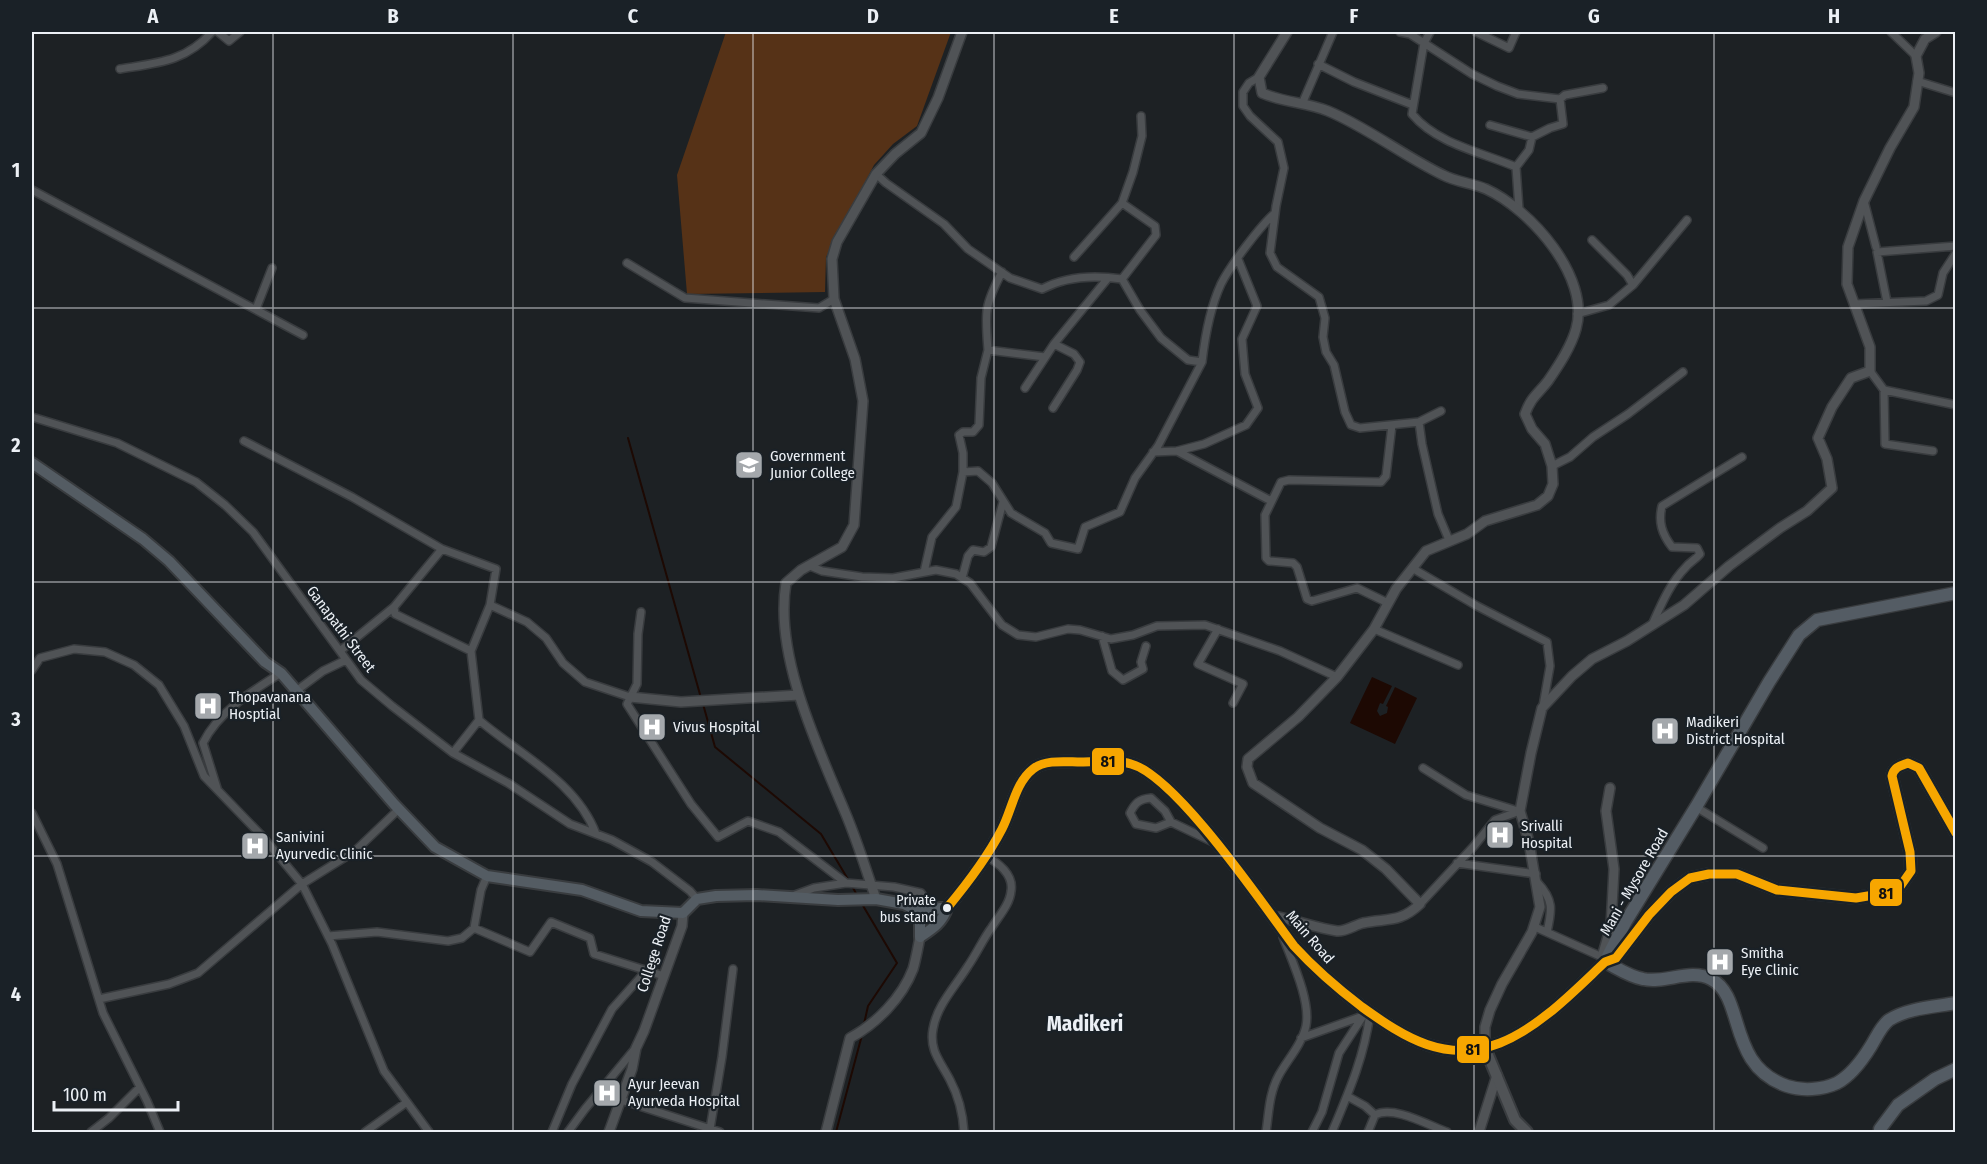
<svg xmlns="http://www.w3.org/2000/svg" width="1987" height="1164" viewBox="0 0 1987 1164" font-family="'Fira Sans Condensed',sans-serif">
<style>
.green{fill:#563217}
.water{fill:#1d0903}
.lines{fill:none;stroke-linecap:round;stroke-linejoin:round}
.stream{stroke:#1d0903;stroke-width:2}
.minor-casing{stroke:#393c3f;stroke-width:10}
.tertiary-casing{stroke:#393c3f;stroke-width:12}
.secondary-casing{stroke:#393c3f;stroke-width:14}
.primary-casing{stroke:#393c3f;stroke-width:14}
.trunk-casing{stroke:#393c3f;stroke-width:15}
.minor{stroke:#505356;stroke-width:7}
.tertiary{stroke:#505356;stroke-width:9}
.secondary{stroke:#505356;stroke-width:10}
.primary{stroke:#545c63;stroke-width:10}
.trunk{stroke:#545c64;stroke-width:12}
.bus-1-casing{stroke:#1a2127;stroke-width:14}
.bus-1{stroke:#f7a600;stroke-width:9}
.grid{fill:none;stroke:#ecf0f5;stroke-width:1.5;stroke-opacity:0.55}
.bus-dot{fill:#ecf0f5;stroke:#1a2127;stroke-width:2}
.labels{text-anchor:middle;stroke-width:4.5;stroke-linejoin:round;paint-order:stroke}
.bus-label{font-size:14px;fill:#ecf0f5;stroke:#1a2127;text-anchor:end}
.poi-label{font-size:15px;fill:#ecf0f5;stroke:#1a2127;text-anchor:start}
.street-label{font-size:15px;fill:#ecf0f5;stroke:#1a2127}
.district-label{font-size:21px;font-weight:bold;fill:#ecf0f5;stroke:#1a2127}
.line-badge{stroke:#1a2127;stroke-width:2}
.pale-badge-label{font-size:16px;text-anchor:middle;font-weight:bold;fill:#111}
.neatline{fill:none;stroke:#ecf0f5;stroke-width:2}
.grid-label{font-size:20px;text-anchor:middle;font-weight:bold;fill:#ecf0f5}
</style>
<rect width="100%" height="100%" fill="#1d2124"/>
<path class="green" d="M726,32h225l-34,94 -24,18 -19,21 -48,92 -1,35 -138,2 -10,-119z"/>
<path class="water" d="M1372,677l20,9 -9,18 -3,-1 -3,8 3,5 7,-3 1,-6 -2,-1 9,-19 22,11 -22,46 -45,-21z"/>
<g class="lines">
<path class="stream" d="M628,438l73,260
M703,704l12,43 106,87 28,47
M852,886l6,11
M862,904l35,59 -29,43 -4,18
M836,1132l26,-97"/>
<g class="minor-casing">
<path id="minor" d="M218,32l11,9 11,-9
M1400,32l10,2 62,40 25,12 21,8 42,5 5,-4 38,-7
M1430,32l-6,11 -12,71c25,30 69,38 104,53l3,42
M1476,32l33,16 7,-16
M1891,32l25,24
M1318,64l36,18 59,23
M120,69c37,-6 65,-7 92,-37
M1259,77l-10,6 -6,9v14l7,10 28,26 6,26 -8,38 -6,47 7,14 42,30 6,21 -2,19 3,15 8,13 11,47 6,13 9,3 59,-6 22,-11
M1917,81l39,12
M1302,104l31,-72
M1490,125l42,12 18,-9 13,-4 -3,-25
M1516,167l13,-17 3,-13
M876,174l10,9 58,41 24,25 42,29 32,11c24,-13 53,-14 80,-10l18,31 21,28 27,22 14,2c3,-26 8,-54 19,-78 9,-18 39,-58 54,-71
M32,190l271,145
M1864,201l12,46
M1122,203l33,23 1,9 -34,44
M1592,240l35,35 6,10
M1074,257l48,-54 11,-31 9,-36 -1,-20
M627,263l58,35 134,10 15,-9
M1887,302l-10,-50 79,-6
M1854,304l72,-3 12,-6 5,-22 13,-20
M256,309l16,-41
M1577,314l32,-9 24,-20 54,-65
M988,350c-3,-38 -4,-44 14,-78
M1870,371l14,19 72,15
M1025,388l29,-44 54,-66
M1884,390l1,54 48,7
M1053,408l24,-38 3,-8 -6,-8 -20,-10
M32,417l85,26 79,39 29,23 28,27 108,148 31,26 61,47 55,30 62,41 42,16 40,22 38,29 7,8
M1419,422l3,22 16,70 11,26
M244,441l108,56 90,52 -48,58 1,7 76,37 8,69c41,35 97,61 117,114
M1177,451l94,50
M1153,452l24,-1 27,-7 42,-19 12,-17 -13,-34 -3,-35 15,-33 -19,-47
M1552,466l18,-9 23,-20 35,-23 55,-42
M963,472l15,-1 14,12 19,30 34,20 6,10 27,6 7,-22 35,-15 15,-34 23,-32 44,-84
M442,549l54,20 -6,36 -19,46
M810,566l12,5 40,6 31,1 43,-8 20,4 14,9 32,42 16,10 18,2 32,-8 12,1 31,9 22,-4 24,-9 48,-1 75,26 57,26
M1412,568l65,38 70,36 3,24 -7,40
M924,572l8,-35 24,-30 7,-35v-19l-4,-18 4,-3h10l6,-7 2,-47 7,-28 57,7
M962,578l6,-22 5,-6 11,2 7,-5 12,-45
M1388,603l-31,-15 -45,13 -5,-2 -10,-32 -4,-4 -24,-2 -3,-3 -1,-43 16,-33 8,-2 92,2 5,-6 6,-51
M490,605l37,17 19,16 17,25 22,19 45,15
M641,612l-3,22 -1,50 -10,20 64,100 27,33 30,-16 31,11 67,51 -32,5 -19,7
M1652,625c9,-20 18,-42 34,-58 4,-5 9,-7 14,-13l-3,-6 -25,-1c-10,-13 -14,-25 -10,-41l80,-49
M1218,629l-20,35 45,20 -10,19
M1374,629l84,36
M1102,636l10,35 11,9 20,-11 -2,-7 5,-16
M340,651l54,-44
M32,670l8,-12 34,-9 31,3 29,13 25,20 25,41 20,50 57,59 41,49 30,60 52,127 45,61
M296,691l27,-20 23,-11
M453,753l26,-33
M1423,768l43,27 52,16
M217,788l-14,-45c15,-31 49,-52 78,-70
M1696,807l67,41
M32,813l25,51 46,149 44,88 13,31
M1171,822l-6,-11 -14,-13c-12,1 -16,5 -21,15l6,11 20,4 15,-6 42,20
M1457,863l79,11
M1537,882c17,18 15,28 10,50
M846,883l48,4 27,6 13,18
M1420,904l54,-58 21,-26 25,-9
M1535,927l67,30
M474,928l7,-38 6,-14
M328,936l49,-4 71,9 14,-3 12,-10 56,24 21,-30 39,16 4,16 70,22
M99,999l70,-15 29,-11 104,-89 53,-33 44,-42
M1301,1038l62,-22
M1347,1096l18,10 10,9
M621,1100l99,32
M710,1129l12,-72 11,-88
M91,1132l18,-14 31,-31
M365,1132l42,-30
M552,1132l20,-48 40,-75 34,-38
M568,1132l17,-23 49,-59
M964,1132c-1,-17 -6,-37 -14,-52 -9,-18 -21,-29 -17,-51 4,-24 22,-42 35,-63 9,-13 15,-27 24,-39 7,-11 18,-23 19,-36 3,-16 -13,-29 -25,-34
M1266,1132c3,-20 3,-39 13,-57 9,-16 23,-31 27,-49 5,-25 -14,-65 -23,-89
M1312,1132l10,-20 17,-59 24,-37
M1332,1132c16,-38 33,-77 38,-119
M1368,1132l7,-17c18,-10 53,10 72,17"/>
</g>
<g class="tertiary-casing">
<path id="tertiary" d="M630,697l51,5 118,-7
M876,899c-10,-29 -19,-59 -31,-87 -28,-67 -71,-157 -59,-229l15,-13 41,-23 12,-22 9,-124 -8,-42 -21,-60 -2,-40 5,-17 39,-68 19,-20 26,-21 17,-35 24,-66
M1272,916c22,3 43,12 65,15 8,1 18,-6 26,-8 25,-5 37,0 57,-19l-34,-35 -24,-19 -42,-22 -67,-45 -6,-16 1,-8 50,-42 39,-40 37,-48 22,-40 30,-38 41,-17 18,-13 52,-16 11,-9 5,-12 -1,-18 -7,-22 -13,-15 -7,-15c6,-17 13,-20 23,-33 11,-16 23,-34 28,-52 15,-52 -46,-120 -90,-140 -14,-6 -30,-7 -43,-14 -38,-18 -76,-48 -115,-64 -23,-9 -43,-8 -66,-18l-3,-16 28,-45
M1605,962l-3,-5 9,-31 3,-57 -8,-58 4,-23
M1485,1048v-21l5,-17 12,-26 30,-52 8,-25 -11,-65 -9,-31 11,-58 11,-45 30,-32 20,-17 35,-18 57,-36 45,-39 51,-38 27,-17 25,-23 -5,-29 -9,-21 14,-31 19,-29 19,-7v-24l-23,-63 1,-37 16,-46 26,-53 24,-41 5,-34 -3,-17 9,-17 11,-7
M609,1132l23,-63 4,-21 8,-17 38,-105 1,-13
M826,1132l24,-94c26,-14 52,-40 63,-69 3,-10 5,-22 7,-32
M1479,1132l18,-57"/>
</g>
<g class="secondary-casing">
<path id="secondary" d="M1485,1048l30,72 12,12"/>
</g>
<g class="primary-casing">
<path id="primary" d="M32,463l111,76 26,22 96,101 16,11 113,131 41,43 52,29 95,14 59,21 42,2 14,-14 19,-3 41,-1 81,5 38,-1 28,5 16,8
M941,908h6c-4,14 -15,21 -27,29v-25z
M947,908c20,-24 40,-50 55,-79 10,-19 13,-46 31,-60 13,-10 33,-7 48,-7 16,0 35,-3 50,2 45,12 133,142 163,182 21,23 43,42 68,61 43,31 84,57 138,36 40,-16 74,-52 105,-81l11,-4 33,-43 22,-23 19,-14 19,-4h28l40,16 79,8 41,-7 14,-20 -1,-19 -18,-76c2,-9 8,-10 16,-13l11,5 37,65"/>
</g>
<g class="trunk-casing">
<path id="trunk" d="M1956,593l-139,27 -18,15 -30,47 -73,125 -70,114 -21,41c12,6 25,15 38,17 22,5 47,-11 68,0 35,18 15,86 76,107 15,5 35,4 50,-3 13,-7 26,-24 34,-37 5,-8 10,-20 18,-26 19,-12 45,-13 67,-17
M1880,1132v-3l18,-24 37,-26 21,-10"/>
</g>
<use href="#minor" class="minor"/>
<use href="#tertiary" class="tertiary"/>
<use href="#secondary" class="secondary"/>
<use href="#primary" class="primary"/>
<use href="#trunk" class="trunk"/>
<g class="bus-1-casing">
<path id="bus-1" d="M947,908c20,-24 40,-50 55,-79 10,-19 13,-46 31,-60 13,-10 33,-7 48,-7 16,0 35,-3 50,2 45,12 133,142 163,182 21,23 43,42 68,61 43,31 84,57 138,36 40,-16 74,-52 105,-81l11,-4 33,-43 22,-23 19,-14 19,-4h28l40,16 79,8 41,-7 14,-20 -1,-19 -18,-76c2,-9 8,-10 16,-13l11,5 37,65"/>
</g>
<use href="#bus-1" class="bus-1"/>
</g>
<path class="grid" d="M273,32v1100M513,32v1100M753,32v1100M994,32v1100M1234,32v1100M1474,32v1100M1714,32v1100M32,308h1924M32,582h1924M32,856h1924"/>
<defs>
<g id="university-square" transform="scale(1.5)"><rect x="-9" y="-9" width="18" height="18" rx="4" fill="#a4a8ac" stroke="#1a2127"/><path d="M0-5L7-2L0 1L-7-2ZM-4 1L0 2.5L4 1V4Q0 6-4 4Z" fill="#fff"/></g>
<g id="hospital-square" transform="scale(1.5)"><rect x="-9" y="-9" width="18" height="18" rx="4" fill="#a4a8ac" stroke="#1a2127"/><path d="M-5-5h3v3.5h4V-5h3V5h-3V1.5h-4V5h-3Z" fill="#fff"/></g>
</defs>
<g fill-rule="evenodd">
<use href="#university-square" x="749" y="465"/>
<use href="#hospital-square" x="208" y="706"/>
<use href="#hospital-square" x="652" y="727"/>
<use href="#hospital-square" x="1665" y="731"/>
<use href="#hospital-square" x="1500" y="835"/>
<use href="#hospital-square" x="255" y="846"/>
<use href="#hospital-square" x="1720" y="962"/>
<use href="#hospital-square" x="607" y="1093"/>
</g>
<circle class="bus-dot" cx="947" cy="908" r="5"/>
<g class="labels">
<g class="bus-label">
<text x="936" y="905">Private<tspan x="936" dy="17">bus stand</tspan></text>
</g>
<g class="poi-label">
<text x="770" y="461">Government<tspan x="770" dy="17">Junior College</tspan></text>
<text x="229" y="702">Thopavanana<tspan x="229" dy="17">Hosptial</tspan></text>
<text x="1686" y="727">Madikeri<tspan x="1686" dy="17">District Hospital</tspan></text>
<text x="673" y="732">Vivus Hospital</text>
<text x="1521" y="831">Srivalli<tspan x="1521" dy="17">Hospital</tspan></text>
<text x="276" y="842">Sanivini<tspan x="276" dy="17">Ayurvedic Clinic</tspan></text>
<text x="1741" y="958">Smitha<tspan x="1741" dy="17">Eye Clinic</tspan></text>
<text x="628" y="1089">Ayur Jeevan<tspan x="628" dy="17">Ayurveda Hospital</tspan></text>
</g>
<g class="street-label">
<text transform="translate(341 629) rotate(53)" y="5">Ganapathi Street</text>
<text transform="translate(1634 882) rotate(-60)" y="5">Mani - Mysore Road</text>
<text transform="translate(1310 937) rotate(49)" y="5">Main Road</text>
<text transform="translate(654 954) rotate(-72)" y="5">College Road</text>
</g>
<g class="district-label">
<text x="1085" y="1031">Madikeri</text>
</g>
</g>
<g class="line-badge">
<rect x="1091" y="747" width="34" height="29" rx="6" fill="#f7a600"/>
<rect x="1869" y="878" width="34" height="29" rx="6" fill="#f7a600"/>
<rect x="1456" y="1035" width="34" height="29" rx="6" fill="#f7a600"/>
</g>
<g class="pale-badge-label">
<text x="1108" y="767">81</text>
<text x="1886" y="899">81</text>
<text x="1473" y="1055">81</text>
</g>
<rect width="1987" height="1164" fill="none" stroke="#1a2127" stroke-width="66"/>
<path d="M54 1101v9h124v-9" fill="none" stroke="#ecf0f5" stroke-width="3"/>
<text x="63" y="1101" font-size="18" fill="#ecf0f5" stroke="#1a2127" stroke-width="4.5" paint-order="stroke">100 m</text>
<rect x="33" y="33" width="1921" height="1098" class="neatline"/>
<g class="grid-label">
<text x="153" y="23">A</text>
<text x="393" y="23">B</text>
<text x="633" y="23">C</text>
<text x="873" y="23">D</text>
<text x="1114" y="23">E</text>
<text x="1354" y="23">F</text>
<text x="1594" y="23">G</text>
<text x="1834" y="23">H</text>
<text x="16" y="177">1</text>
<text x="16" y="452">2</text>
<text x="16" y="726">3</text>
<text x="16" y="1001">4</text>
</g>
</svg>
